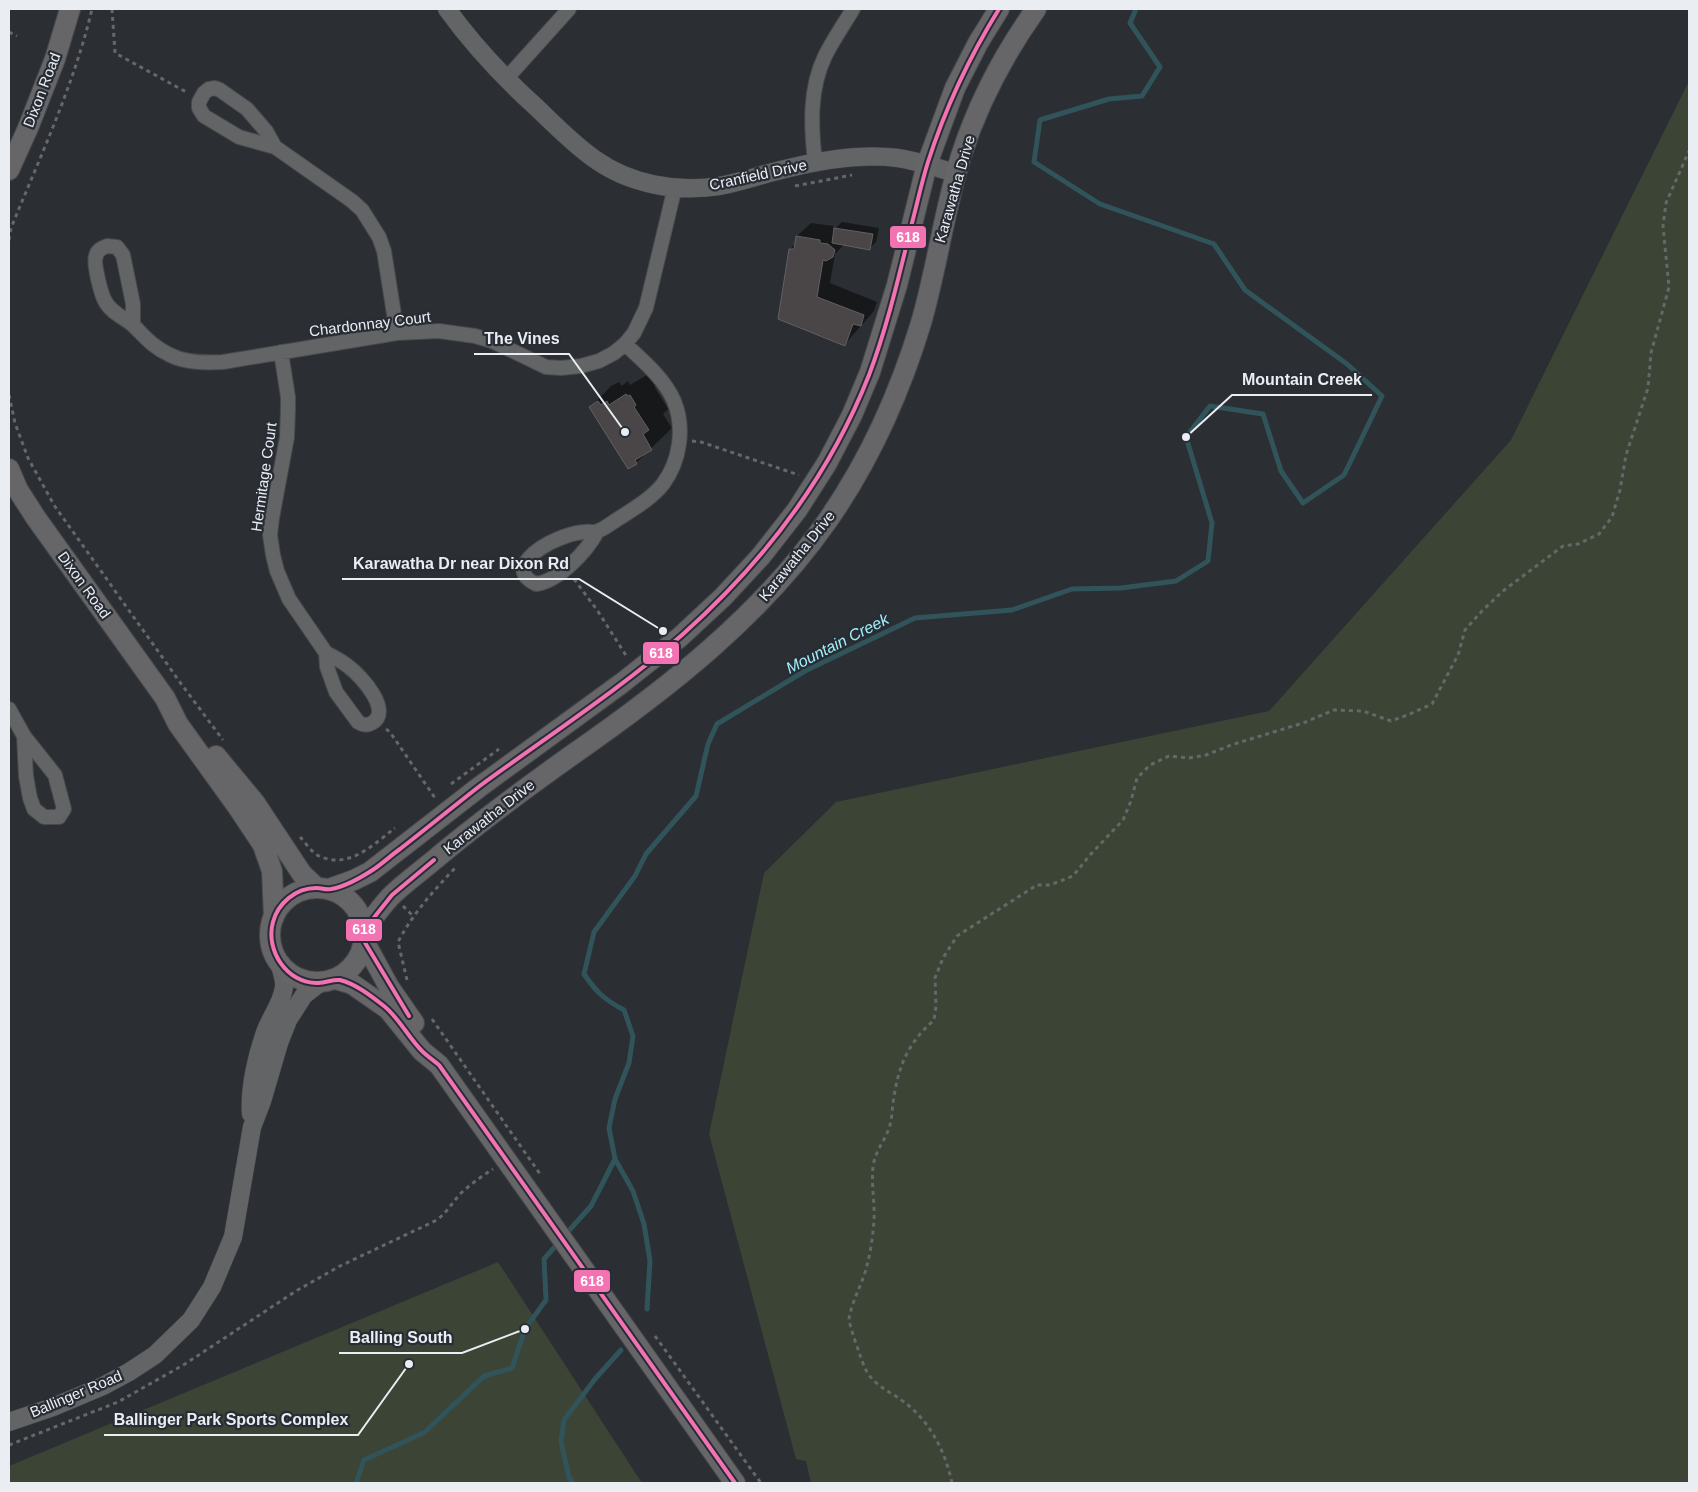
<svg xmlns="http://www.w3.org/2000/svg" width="1698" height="1492" viewBox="0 0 1698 1492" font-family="Arial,sans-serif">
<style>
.green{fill:#3c4436}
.shadow{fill:#0007}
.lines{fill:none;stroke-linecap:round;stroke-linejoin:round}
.stream{stroke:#30545a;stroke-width:5}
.building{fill:#4a4546;stroke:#616062}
.minor-casing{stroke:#47494c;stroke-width:16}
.tertiary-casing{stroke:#47494c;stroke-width:19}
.secondary-casing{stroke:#47494c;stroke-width:22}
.path{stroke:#676769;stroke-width:3;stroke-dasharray:4 4;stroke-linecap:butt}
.minor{stroke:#636465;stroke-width:14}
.tertiary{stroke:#636465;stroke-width:18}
.secondary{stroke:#666568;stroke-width:20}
.bus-1-casing{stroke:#282d35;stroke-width:8}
.bus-1{stroke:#f272b2;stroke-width:4}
.labels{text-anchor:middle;stroke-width:4.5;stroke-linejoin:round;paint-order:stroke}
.street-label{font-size:15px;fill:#eaedf2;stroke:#282d35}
.water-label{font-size:16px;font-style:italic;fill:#a3effa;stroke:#282d35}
.leader{fill:none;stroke:#eaedf2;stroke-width:2}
.callout-dot{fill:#eaedf2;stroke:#282d35;stroke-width:2}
.callout-label{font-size:16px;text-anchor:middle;font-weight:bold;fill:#eaedf2;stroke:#282d35;stroke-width:4.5;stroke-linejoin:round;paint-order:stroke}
.line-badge{stroke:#282d35;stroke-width:2}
.badge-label{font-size:14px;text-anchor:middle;font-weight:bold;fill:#fff}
</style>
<rect width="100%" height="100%" fill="#2b2e32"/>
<path class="green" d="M1689,81v1402h-878l-5,-22 -10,-2 -87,-325 55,-261 72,-71 433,-91 242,-271z
M498,1262l144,221h-633v-17z"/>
<path class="shadow" d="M842,222l37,6 -3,14 -6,6 -25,-4 -10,10 -5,29 47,19 -3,9 -29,33 -66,-25 11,-70 6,-6 1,-7 14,-13 22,3v5z
M647,375l2,1 2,-1 5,9 -2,2 14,23 -5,5 9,14 -36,35 -7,4 -38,-60 20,-21 8,-4 3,4 6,-5 2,4z"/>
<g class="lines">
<path class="stream" d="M565,1235l26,-29 24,-47
M647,1309l3,-48 -6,-37 -11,-33 -18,-32 -6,-31 6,-29 14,-36 4,-27 -9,-26c-19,-10 -28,-18 -40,-36l10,-42 41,-56 11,-22 50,-58 12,-52 9,-20 88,-53 110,-53 97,-8 60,-21 49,-1 55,-7 32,-20 4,-38 -26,-86 24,-31 53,8 18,57 22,32 41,-28 38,-79 -35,-32 -102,-74 -31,-46 -114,-40 -66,-42 6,-42 69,-21 33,-3 18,-29 -30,-44 6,-14
M356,1483l8,-23 61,-28 59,-56 28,-8 13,-39 21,-29 -2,-41 16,-18
M573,1483l-4,-6 -8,-35 3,-22 31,-41 26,-29"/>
</g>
<path class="building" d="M834,228l39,6 -3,16 -38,-7z
M796,236l24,4v3l8,1 7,6 -2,7 -7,4 -3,-1 -6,37 47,18 -3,11 -8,-2 -8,22 -67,-27 11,-70h5z
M626,394l2,2 2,-1 6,10 -2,2 15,23 -6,4 9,16 -17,10 2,4 -9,5 -39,-62 9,-6 3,4 6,-4 2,4z"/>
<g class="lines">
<g class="minor-casing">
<path id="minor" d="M506,79l63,-70
M275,147l-9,-16 -19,-22 -27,-19 -5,-2 -6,1 -5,4 -5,9v6l5,8 35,21 36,10 77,54 10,9 17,27 5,14 13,82
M815,162c-4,-35 -6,-73 10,-106 8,-16 19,-32 28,-47
M133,325v-21l-10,-49 -6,-8 -10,-1c-5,2 -10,4 -11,10 -3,7 5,38 9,45 6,12 20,17 29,25 12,12 19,21 36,29 16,8 35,8 53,7l174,-29 42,-2 36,5 17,5 54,26 15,1 20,-2 18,-5 15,-8 11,-9 9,-11 12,-25 29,-121
M281,352l7,45v12l-1,28 -15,81 -2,17 3,20 4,16 12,28 37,54 1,14 9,25 22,30c5,3 9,4 14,1 21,-12 -11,-47 -23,-56 -7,-6 -15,-10 -23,-14
M597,532c-10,19 -38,49 -61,52 -32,-15 5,-38 22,-45 7,-3 17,-6 25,-7 5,-1 11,1 15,-1 8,-3 16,-10 23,-14 14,-9 31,-19 42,-33 17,-23 22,-56 11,-83 -10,-23 -31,-40 -49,-57
M9,709l15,27 31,39 9,34 -5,8h-15l-10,-8 -4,-11 -4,-22 -2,-40"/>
</g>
<g class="tertiary-casing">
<path id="tertiary" d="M447,9c26,36 56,68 89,98 19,18 38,38 60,53 34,24 81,33 123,26 22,-4 44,-12 66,-17 36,-9 75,-16 113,-11 20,3 39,10 58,15
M251,1114c-2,-25 6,-60 15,-84 6,-15 16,-27 18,-43 1,-7 -3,-16 -4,-23
M9,1422l44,-15 50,-21 26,-14 26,-17 36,-35 21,-33 21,-50 19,-110 10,-26 17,-58 9,-23 16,-25 17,-13"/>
</g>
<g class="secondary-casing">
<path id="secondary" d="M9,170l19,-42 27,-69 15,-50
M9,469l9,21 18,28 129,180 13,26 59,82 26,39 9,26 2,46
M216,756l39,47 47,71 15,14
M270 935a47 47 0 1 1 94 0a47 47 0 1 1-94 0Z
M329,889l25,-9 16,-8 108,-84 144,-105 58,-46 43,-40 38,-41 36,-46 30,-47 25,-48 18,-43 27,-87 30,-121 28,-76 23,-45 21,-34
M364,930c9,-12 17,-23 26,-33 15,-15 34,-28 50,-42 42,-35 87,-68 132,-100 95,-66 189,-139 256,-235 41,-59 72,-128 93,-197 16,-55 23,-112 40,-167 17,-53 43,-102 75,-147
M364,941l25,46 25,36
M335,979l17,5 36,25 34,42 17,14 296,418"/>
</g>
<path class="path" d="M112,9l3,44 73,40
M9,32l8,4
M795,186l57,-11
M9,240l2,-12c29,-71 63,-143 81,-219
M9,395l6,28 13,35 26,47 128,180 41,55
M692,441l9,1 98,33
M574,579l23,31 30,47
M386,729l4,3 45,66
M451,784l48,-35
M300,837c6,6 11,15 19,19 30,14 55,-12 76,-28
M403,906l10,10
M407,980l-9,-38c15,-29 37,-53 59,-76
M432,1019l108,155
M655,1336l106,147
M9,1445l109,-43 67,-38 111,-73 44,-25 97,-46c11,-9 15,-17 24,-27 10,-9 21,-17 32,-24
M952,1483c-6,-29 -20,-58 -44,-78 -17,-14 -35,-18 -44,-39 -3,-8 -15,-41 -15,-47 3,-19 14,-36 18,-54 4,-14 6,-31 7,-45 1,-18 -3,-35 -1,-53 2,-17 13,-27 17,-42 2,-7 2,-15 3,-22 5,-36 14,-59 41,-83l2,-14 -1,-28 8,-20 14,-22 80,-51h13l23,-9 17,-21 33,-35 8,-19 6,-23 13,-13 19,-9 20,2 17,-3 25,-10 72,-22 31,-13 29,1 28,10 19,-7 22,-10 26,-49 7,-25 17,-19 21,-20 60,-45 15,-2 21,-10 13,-17 8,-27 6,-35 22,-67 3,-35 18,-66 -6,-61 3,-23 23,-52"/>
<use href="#minor" class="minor"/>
<use href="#tertiary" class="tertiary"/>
<use href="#secondary" class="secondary"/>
<g class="bus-1-casing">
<path id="bus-1" d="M409,1016l-45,-75v-11l28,-35 42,-35
M735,1483l-296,-418c-6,-5 -12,-9 -17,-14 -14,-14 -23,-33 -38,-45 -13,-10 -28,-22 -44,-26 -8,-1 -13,3 -22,3 -31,1 -53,-33 -45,-61 5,-19 23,-34 43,-34 8,0 7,2 15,1 13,-2 29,-11 40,-18 10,-6 19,-15 29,-22 27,-21 54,-43 81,-64 67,-49 138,-95 201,-150 81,-72 147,-158 187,-260 19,-50 31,-104 44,-156 5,-19 9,-38 15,-57 18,-56 40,-103 71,-153"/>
</g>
<use href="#bus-1" class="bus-1"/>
</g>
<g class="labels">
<g class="street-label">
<text transform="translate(42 90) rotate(-69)" y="5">Dixon Road</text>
<text transform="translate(758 175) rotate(-12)" y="5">Cranfield Drive</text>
<text transform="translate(955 189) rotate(-74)" y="5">Karawatha Drive</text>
<text transform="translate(370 324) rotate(-7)" y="5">Chardonnay Court</text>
<text transform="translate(264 477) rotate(-82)" y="5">Hermitage Court</text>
<text transform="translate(797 556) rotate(-51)" y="5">Karawatha Drive</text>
<text transform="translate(84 585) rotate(54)" y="5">Dixon Road</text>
<text transform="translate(489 817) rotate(-38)" y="5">Karawatha Drive</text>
<text transform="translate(76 1394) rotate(-23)" y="5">Ballinger Road</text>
</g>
<g class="water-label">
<text transform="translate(837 643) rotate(-27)" y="6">Mountain Creek</text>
</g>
</g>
<path class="leader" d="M625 432L569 354H474M1186 437L1232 395H1372M663 631L579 579H342M525 1329L462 1353H339M409 1364L358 1435H104"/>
<g class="callout-dot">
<circle cx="625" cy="432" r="5"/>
<circle cx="1186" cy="437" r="5"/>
<circle cx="663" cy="631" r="5"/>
<circle cx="525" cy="1329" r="5"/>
<circle cx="409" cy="1364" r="5"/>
</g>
<g class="callout-label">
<text x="522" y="344">The Vines</text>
<text x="1302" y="385">Mountain Creek</text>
<text x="461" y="569">Karawatha Dr near Dixon Rd</text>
<text x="401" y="1343">Balling South</text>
<text x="231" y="1425">Ballinger Park Sports Complex</text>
</g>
<g class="line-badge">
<rect x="889" y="225" width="38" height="24" rx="5" fill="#f272b2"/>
<rect x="642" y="641" width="38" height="24" rx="5" fill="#f272b2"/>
<rect x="345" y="918" width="38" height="24" rx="5" fill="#f272b2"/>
<rect x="573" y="1269" width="38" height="24" rx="5" fill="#f272b2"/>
</g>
<g class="badge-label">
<text x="908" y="242">618</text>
<text x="661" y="658">618</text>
<text x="364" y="934">618</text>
<text x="592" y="1286">618</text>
</g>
<rect width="1698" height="1492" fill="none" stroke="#eaedf2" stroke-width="20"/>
</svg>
